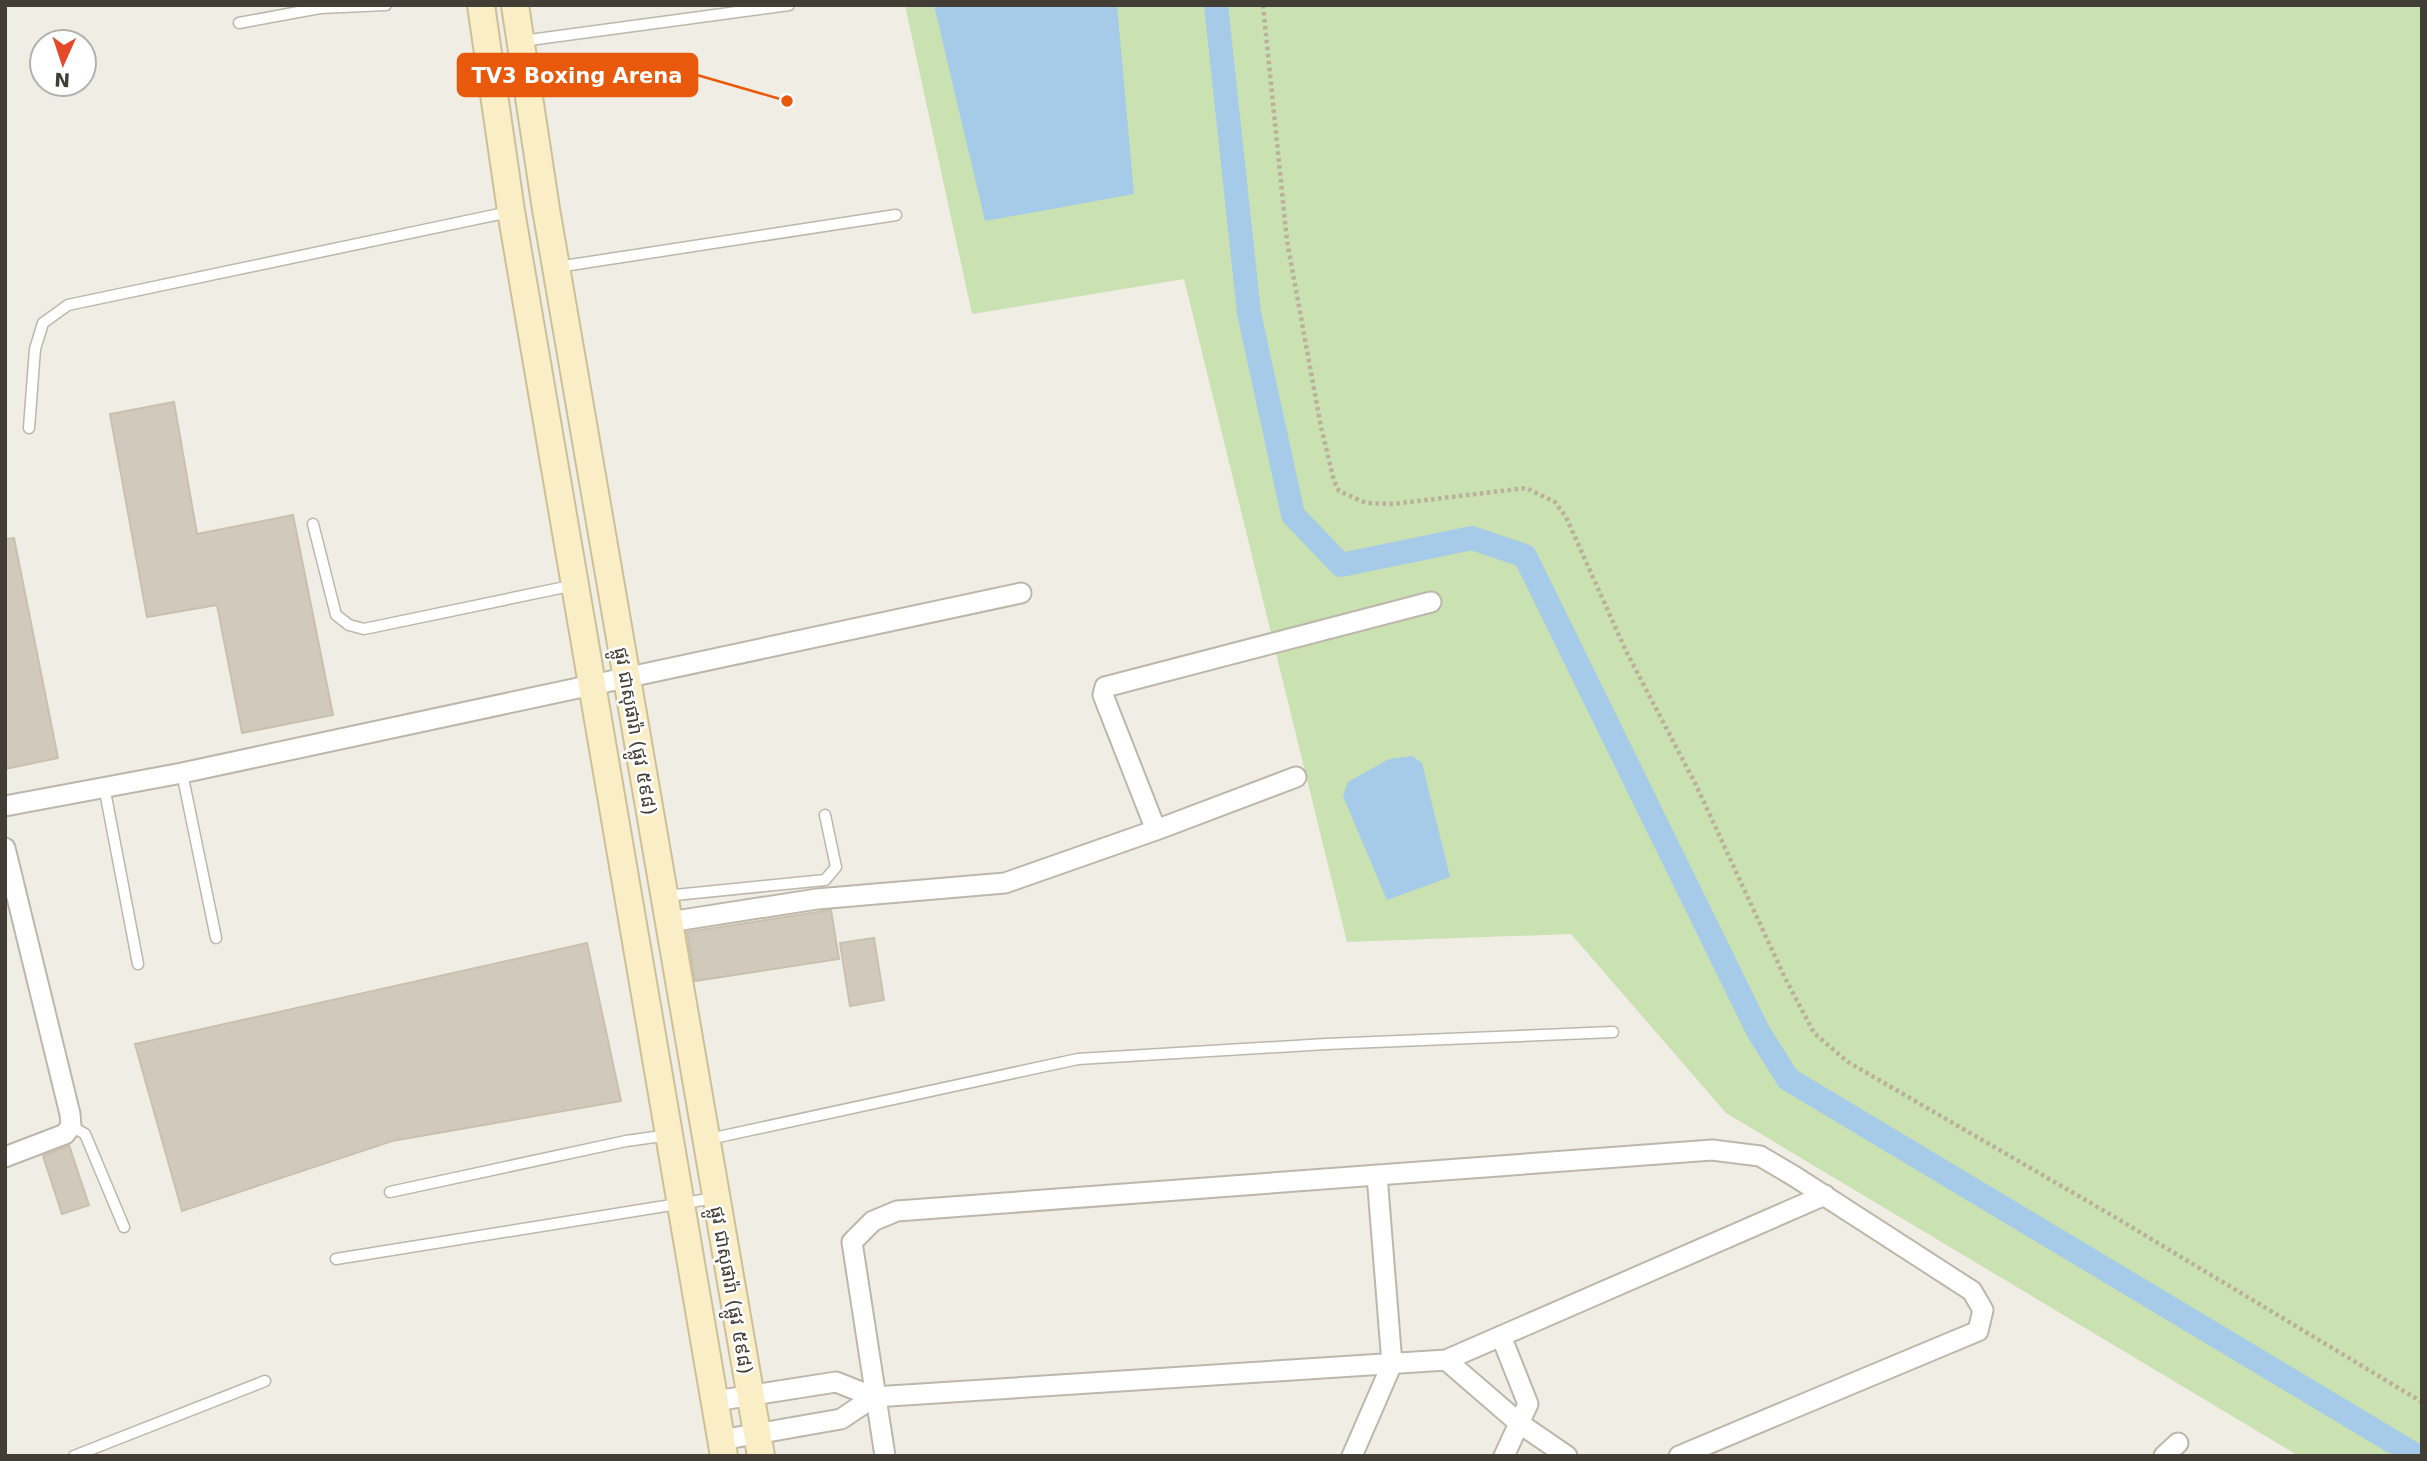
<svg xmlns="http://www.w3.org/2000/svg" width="2427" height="1461" viewBox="0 0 2427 1461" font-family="'DejaVu Sans','Noto Sans Khmer',sans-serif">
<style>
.green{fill:#cae1b1}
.water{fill:#a6cbe8}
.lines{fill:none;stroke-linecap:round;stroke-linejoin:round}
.canal{stroke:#a6cbe8;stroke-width:24}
.building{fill:#d1c9bb;stroke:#cac0af;stroke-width:2}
.lane-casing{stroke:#bdb7ab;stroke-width:13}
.street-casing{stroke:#bdb7ab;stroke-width:23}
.secondary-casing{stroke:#ccc098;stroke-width:30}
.path{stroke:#bbb09b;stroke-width:4.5;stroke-dasharray:3.5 3.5;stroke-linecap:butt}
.lane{stroke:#fff;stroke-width:10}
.street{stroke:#fff;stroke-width:19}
.secondary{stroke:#f9eec6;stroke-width:26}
.labels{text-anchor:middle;stroke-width:5;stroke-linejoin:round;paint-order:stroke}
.street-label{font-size:19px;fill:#423d35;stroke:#fff}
.leader{fill:none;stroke:#e8590c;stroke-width:2.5}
.callout-dot{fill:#e8590c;stroke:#fff;stroke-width:2.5}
.callout{fill:#e8590c;stroke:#e8590c;stroke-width:2.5}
.callout-label{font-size:21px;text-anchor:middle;font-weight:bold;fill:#fff}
</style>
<rect width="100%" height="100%" fill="#f0ede4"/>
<path class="green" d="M905,5h1517v1451h-123l-573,-343 -155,-179 -224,8 -163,-663 -212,35z"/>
<path class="water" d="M934,5h183l17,189 -149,27z
M1412,756l10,7 28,114 -63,23 -44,-104 5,-14 41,-23z"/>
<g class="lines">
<path class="canal" d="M1216,5l33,308 44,202 48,50 131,-27 53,18 233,475 30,48 629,377"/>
</g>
<path class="building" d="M174,402l23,132 96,-19 40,200 -91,18 -25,-128 -70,12 -37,-203z
M14,538l44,220 -53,11v-230z
M831,910l8,49 -144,22 -8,-49z
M874,938l10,62 -34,6 -10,-63z
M587,943l34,158 -229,40 -210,70 -47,-167z
M69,1145l20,60 -27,9 -19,-58z"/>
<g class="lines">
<g class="lane-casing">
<path id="lane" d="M239,23l81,-15 66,-3
M522,41l267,-36
M557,267l339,-52
M29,428l6,-79 8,-26 25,-18 441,-93
M313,524l23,91 13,10 15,4 211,-44
M182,773l34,165
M104,786l34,178
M665,896l160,-16 11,-13 -11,-52
M71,1126l14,8 39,93
M709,1139l369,-80 248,-15 287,-12
M390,1192l236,-51 43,-6
M336,1259l379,-61
M74,1456l191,-75"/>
</g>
<g class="street-casing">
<path id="street" d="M5,806l177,-33 839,-180
M1156,830l-53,-135 2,-8 326,-85
M5,848l65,266 1,12 -6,8 -60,23
M669,922l148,-23 188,-16 151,-53 140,-53
M1501,1336l27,68 -24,52
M1446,1360l73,63 48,33
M715,1401l121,-19 38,15 572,-37 379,-165
M721,1440l120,-21 33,-22
M885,1456l-33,-214 21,-21 24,-10 815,-61 48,6 34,20 178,115 11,19 -5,21 -299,125
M1352,1456l40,-92 -15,-189
M2164,1456l14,-13"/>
</g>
<g class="secondary-casing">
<path id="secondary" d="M481,5l30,206 213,1245
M515,5l31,204 215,1247"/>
</g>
<path class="path" d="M1263,5l24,236 34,186 13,54 5,10 27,12 27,1 133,-16 29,14 11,15 60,134 71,136 87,189 30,57 34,29 265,154 309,186"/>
<use href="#lane" class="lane"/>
<use href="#street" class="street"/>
<use href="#secondary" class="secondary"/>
</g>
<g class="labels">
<g class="street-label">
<text transform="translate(636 731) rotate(80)" y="7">ផ្លូវ ជាសុផារ៉ា (ផ្លូវ ៥៩៨)</text>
<text transform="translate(732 1290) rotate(80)" y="7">ផ្លូវ ជាសុផារ៉ា (ផ្លូវ ៥៩៨)</text>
</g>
</g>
<path class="leader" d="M787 101L697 75"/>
<circle class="callout-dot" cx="787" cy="101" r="7"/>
<rect class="callout" x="458" y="54" width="239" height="42" rx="7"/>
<g class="callout-label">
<text x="577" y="83">TV3 Boxing Arena</text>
</g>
<rect width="2427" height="1461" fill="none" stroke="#423d35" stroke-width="14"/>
<g transform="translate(63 63) rotate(183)"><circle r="33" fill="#ffffff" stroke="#b3b1ae" stroke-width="2"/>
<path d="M0-5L12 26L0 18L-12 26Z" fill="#e44928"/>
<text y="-10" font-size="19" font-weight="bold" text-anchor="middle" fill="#423d35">N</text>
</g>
</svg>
